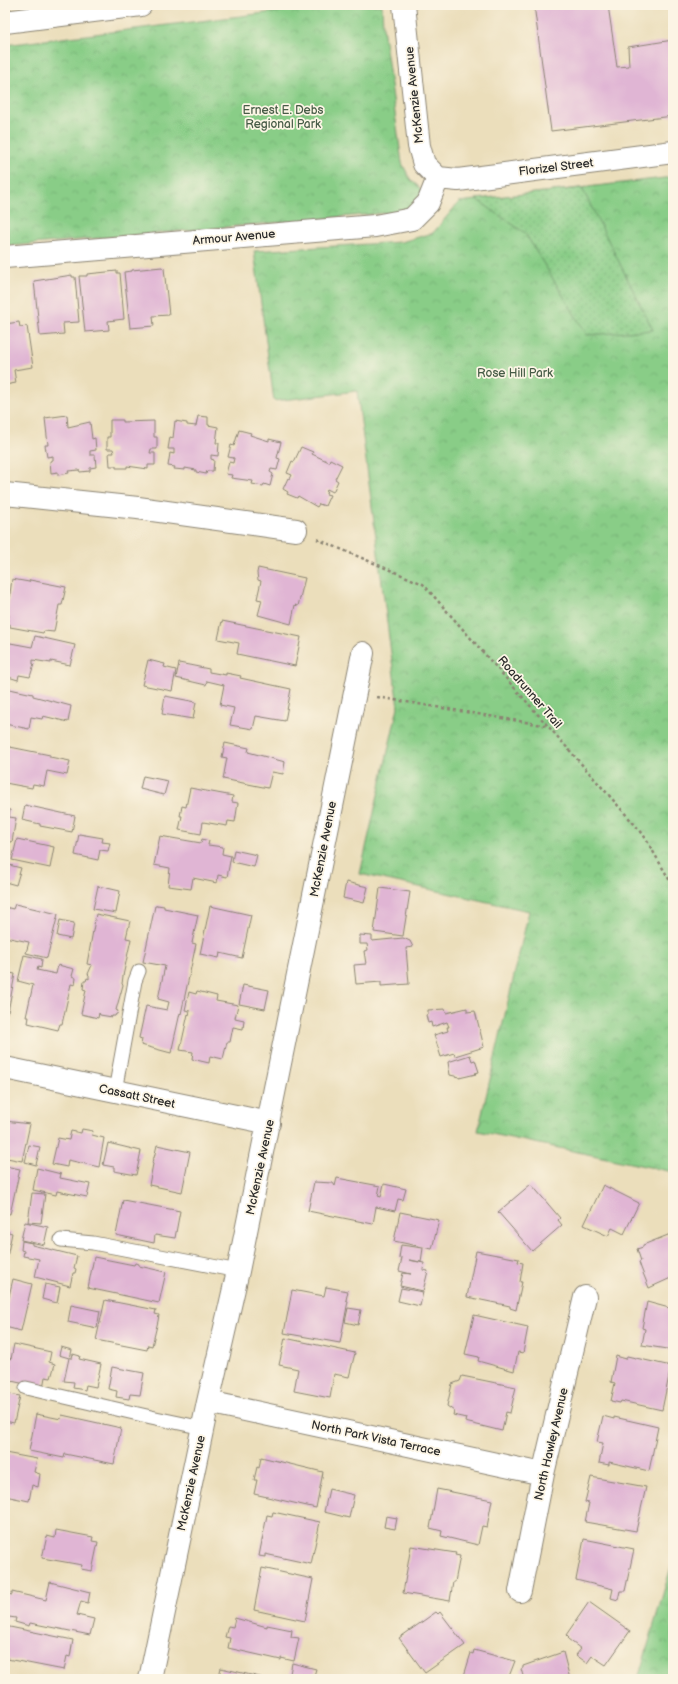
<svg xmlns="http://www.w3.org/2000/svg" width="678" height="1684" viewBox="0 0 678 1684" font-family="'Balsamiq Sans',sans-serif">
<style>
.park{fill:url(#park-crowns);stroke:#5a7c59}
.garden{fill:url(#garden-dots);stroke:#5a7c59}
.building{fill:#e0b5d4}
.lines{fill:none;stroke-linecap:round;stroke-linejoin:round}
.service-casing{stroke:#8b8473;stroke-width:15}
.minor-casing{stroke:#8b8473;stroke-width:24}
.path{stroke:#8b8473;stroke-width:2.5;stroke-dasharray:3 3;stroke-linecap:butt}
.service{stroke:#fff;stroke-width:13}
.minor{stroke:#fff;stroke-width:22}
.labels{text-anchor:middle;stroke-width:3.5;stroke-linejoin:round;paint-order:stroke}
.street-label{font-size:12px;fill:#2b2b2b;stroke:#fcf5e5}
.park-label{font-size:12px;fill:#475c47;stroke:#fcf5e5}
</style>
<defs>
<pattern id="park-crowns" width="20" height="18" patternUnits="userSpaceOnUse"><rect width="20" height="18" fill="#89cd87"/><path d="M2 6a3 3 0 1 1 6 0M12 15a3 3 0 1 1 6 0" fill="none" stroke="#76b075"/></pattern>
<pattern id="garden-dots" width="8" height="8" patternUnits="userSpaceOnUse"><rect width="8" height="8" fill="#89cd87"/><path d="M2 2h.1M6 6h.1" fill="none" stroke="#76b075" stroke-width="1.8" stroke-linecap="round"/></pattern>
</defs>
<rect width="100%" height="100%" fill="#fcf5e5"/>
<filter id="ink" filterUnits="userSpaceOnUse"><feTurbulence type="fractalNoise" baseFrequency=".025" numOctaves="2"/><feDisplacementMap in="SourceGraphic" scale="8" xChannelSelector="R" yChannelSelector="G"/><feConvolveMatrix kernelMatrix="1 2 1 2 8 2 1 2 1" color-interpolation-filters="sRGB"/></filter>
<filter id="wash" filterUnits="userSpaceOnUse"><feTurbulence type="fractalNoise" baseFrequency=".012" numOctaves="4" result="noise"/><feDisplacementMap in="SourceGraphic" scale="16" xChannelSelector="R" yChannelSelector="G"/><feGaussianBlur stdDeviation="0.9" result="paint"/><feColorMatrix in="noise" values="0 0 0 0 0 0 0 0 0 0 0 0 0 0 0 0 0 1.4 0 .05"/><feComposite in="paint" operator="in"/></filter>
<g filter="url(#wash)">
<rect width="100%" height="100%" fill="#ebdebb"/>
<path class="park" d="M330,5h52l1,22 19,136 8,16 11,10 1,7 -5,9 -20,7 -388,34 -4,-32v-169z
M673,177v995l-195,-41 51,-220 -169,-37 38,-167 -41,-316 -83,10 -20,-150 147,-9 32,-9 26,-31z
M673,1560v119h-35z"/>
<path class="garden" d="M582,188l71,142 -66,5 -62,-102 -49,-34z"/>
<g id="blocks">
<path class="building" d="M534,5h74l9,62 12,-1 -1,-19 45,-7v76l-122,15z
M162,267l1,2 1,-1 5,47 -16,1 1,10 -24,2 -6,-56 8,-1v-1z
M117,271v2h3l4,46 -16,2 1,9 -24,2 -6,-56h8v-2z
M72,275v2h3l4,45 -16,1 1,11 -24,2 -6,-55z
M19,322l1,5 7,-1 6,41 -19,3 2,13 -11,2v-61z
M67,415l1,12 22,-5 2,17 3,-1 1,12 -6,1v4h5l1,12 -6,1v3l-10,1 -1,-2 -11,1 1,2 -11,2v-3l-7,1 -1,-12 3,-1v-4l-6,1 -2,-12h3l-3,-27z
M198,416l10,1v8l10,2 -2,16h3l-1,13 -7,-1v4l3,1 -1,11h-6l-1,3 -10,-2v-2l-11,-2v2l-11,-1 1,-2 -7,-1 2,-13 4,1v-5h-6l2,-12 3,1 2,-17 12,2v2l9,1z
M110,420h13v2l31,-1v16h3v12h-6l-1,4h5v12h-7v4l-21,-3v2h-11v-2h-6l-1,-13h5l-1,-4h-6v-12h3z
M239,430l12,3 -1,2 19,6v-2l12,3 -4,16 3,1 -3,11 -6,-1 -1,3 3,2 -3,12 -6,-2 -1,2 -11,-2 1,-3 -22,-3 1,-3 -6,-1 3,-12 4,1 1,-5 -6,-1 3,-12 3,1z
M301,447l12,5 -1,2 17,8 1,-3 12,6 -7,14 3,2 -5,11 -6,-3 -1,5 4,1 -5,11 -6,-2 -2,3 -19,-11 -1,2 -10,-4 1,-2 -5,-3 5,-11 2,1 2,-4 -5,-2 5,-12 2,1z
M258,568l47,10 -7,28 -3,-1 -4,19 -33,-9 4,-15 -5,-1 4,-18 -3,-1 -1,-7z
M12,579l17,3 1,-2 36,7 -4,18h-3l-5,27 -10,-1 -1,2 -33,-6v-3h-3l2,-9h-2z
M222,621l79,16 -6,29 -58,-12 2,-11 -21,-4z
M35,636l40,9 -5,20 -19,-4v2l-18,-3v4h1l-4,13 -11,-2 -1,5 -13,-4v-34l27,5z
M148,660l17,4 -1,3 12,3 -4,21 -30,-6z
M179,663l30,6v3l17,3v-2l15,3 -1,2 51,11 -6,32 -29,-5 -3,13 -23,-4 4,-17 -14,-3 4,-20 -17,-4 -1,4 -30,-7z
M5,688l28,6v2l38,10 -3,16 -25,-6 -1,3 -11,-2 -2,12 -24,-5z
M165,696l31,6 -3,17 -31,-5z
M225,743l24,5 -1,4 37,10 -2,12 -11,-2 -4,16 -45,-9 4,-21 -5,-1z
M5,746l45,9v2l20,4 -3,14 -20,-4 -3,15 -11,-2 -1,4 -27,-5z
M143,776l25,5 -4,14 -24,-6z
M190,788l43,8 -1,6 6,1 -3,19 -7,-1 -1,5 -24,-4 -2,12 -22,-4 3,-14h-2l2,-10 4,1z
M25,805l50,11 -3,16 -32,-6v-2l-18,-4z
M5,809l5,1 -1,7 7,1 -4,24 -7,-1z
M79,834l24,4 -1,4 8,1 -2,8 -8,-1 -2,10 -23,-5z
M160,836l41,7 1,-4 7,2 -1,4 15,2 -1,7 9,2 -4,21 -9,-2 -1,8 -24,-5 -2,11 -23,-3 2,-18 -16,-3z
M17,839l37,8 -4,21 -38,-8z
M234,850l23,5 -3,12 -22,-5z
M5,864l16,4 -5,17 -11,-3z
M346,882l22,5 -4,16 -21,-5z
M98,886l22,5 -4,22 -23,-4z
M380,888l30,4 -7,44 -29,-4z
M15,904l43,10 -11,44 -21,-5 3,-11 -24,-5v-30l8,2z
M157,905l7,1v2l34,7 -6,28 4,1 -15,70 -1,-1 -9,40 -30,-8 1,-6 -3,-1 7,-32 21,4 2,-8 -11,-3 7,-33 -22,-4 12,-56h2z
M210,906l41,9 -9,43 -22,-5 -1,5 -19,-4z
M96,914l34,7 -4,17 5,1 -8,37 -1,8 1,1 -7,25 2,1 -1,3h-1l-1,2h-3v1l-12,-2 -1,-2 -1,5 -17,-4 5,-24 -3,-1 1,-8h2l1,-3 2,1v-4l-1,-1 4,-9 -5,-1z
M60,920l14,3 -3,16 -14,-3z
M360,935l12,1v5l31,-3 7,3 3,6 -7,1 3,36 -28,2v-4l-25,2 -2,-19 12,-1 -2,-13 4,-1 -1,-6h-7z
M24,955l18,4 -1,9 -3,-1 -1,3 19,4 2,-9 16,4 -2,7 4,2 -1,7 -4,-1 -9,40h-2l-2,6 -30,-7 1,-6h-3l7,-32 -15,-4z
M5,972l10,2 -7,38h-3z
M243,985l26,5 -4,19 -26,-5z
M197,991l20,5 -1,5 22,4 -3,13 9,2 -1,9 -10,-2 -3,15h-3l-4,17 -13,-3 -1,7 -17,-4 1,-7 -13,-2 8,-36 1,1 1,-4 -5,-1 4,-18 7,2z
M467,1008v4l8,-1 9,36 -29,9 -1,-3 -13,4 -7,-22 14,-4 -1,-4h2l-2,-5 -15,5 -1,-5 -3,1 -2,-8 2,-1v-4l17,-1 1,4z
M470,1055l2,6 3,-1 4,12 -4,1 1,1 -17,4v-1l-9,-2 -2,-13z
M5,1121l25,3 -8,37 -15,-3 1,-5 -3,-1z
M82,1129l11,2 -1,4 12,3 -5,29 -31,-7 -1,7 -15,-3 6,-26 11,2 2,-9 10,2z
M108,1143l33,8 -5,24 -22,-4v-4l-11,-2z
M29,1145l11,2 -4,18 -11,-3z
M157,1145l33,7 -8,40 -33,-7 4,-21 -1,-1 1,-5h1z
M5,1166l15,3 -10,45 -5,-1z
M37,1168l24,6 -1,4 30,6 -3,13 -30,-6 -1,4 -23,-5z
M337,1178l43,8 -2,10 3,1 3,-13 22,5 -3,11 -5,-1 -3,12 -19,-4 -3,17 -65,-13 6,-29 19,1 2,3z
M531,1184l29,34 -2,2 4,5 -30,26 -34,-39z
M603,1185l36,18 -15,31 -12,-6 -4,8 -24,-11z
M32,1193l13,1 -4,29 -13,-1z
M123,1200l57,11 -5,27 -20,-3 -1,8 -38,-8z
M400,1212l39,8 -7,29 -38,-8z
M25,1222l23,5 -4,18 -23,-5z
M5,1231l7,2 -6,29h-1z
M673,1233v44l-24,11 -8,-20 -2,-6 2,-1 -4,-12 6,-2v-2z
M22,1241l10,2v2l45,11 -3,12 2,1 -1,4h-2l-3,13 -35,-9 4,-18 -16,-3 1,-5 -3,-1z
M401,1245l22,3 -2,14 -12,-2 15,3 -1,7 5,1 -5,20 -23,-5 3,-13 8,1 -12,-3 3,-13h-3z
M476,1251l43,8 -1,3 5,1 -3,19h2l-6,28 -6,-2v-2l-43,-9z
M94,1257l40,8 1,-2 4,1v2l27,6 -7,31 -71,-15z
M13,1279l19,5 -11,47 -16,-4v-14z
M45,1284l15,3 -3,16 -15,-4z
M326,1287l22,4 -2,9 2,1 -8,42 -56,-10 8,-43 32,6z
M401,1288l22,4 -3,14 -22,-5z
M105,1300l51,10 -1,4 4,1 -1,6 -6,25 -4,-1 -1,5 -51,-10z
M647,1302l26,7v41l-31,-5 3,-16 -3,-1z
M71,1305l29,6 -3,17 -29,-6z
M348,1308l13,2 -3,15 -13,-3z
M474,1315l54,12 -5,26 -5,-1 -4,19 -36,-10 1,-4 -14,-3z
M285,1338l70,15 -6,24 -15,-3 -4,24 -36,-7 4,-22 -19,-4z
M14,1344l37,8 -2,10 6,2 -4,14 -6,-1 -2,11 -36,-8 3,-15h-3l2,-7 2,1z
M61,1347l11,3 -2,8h2l1,-4 7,2 -1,3 22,5 -5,23 -10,-2 -1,5 -12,-2 1,-6 -10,-1 5,-23 -10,-3z
M616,1356l10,3 1,-3 44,10 -9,44 -41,-9 -1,2 -9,-2 4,-18 -4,-1z
M112,1367l32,6 -4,22 -10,-1 -1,5 -13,-2 1,-6 -9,-2z
M462,1376l54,11 -6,26 -4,-1 -4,19 -37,-9 1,-4 -13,-3 1,-4 -7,-5 5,-22 8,-3z
M5,1393l15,3 -6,27 -9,-2z
M36,1414l25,5 1,-4 59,13 -7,36 -49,-10 -1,4 -35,-7z
M603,1416l11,3v-2l44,10 -9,44 -40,-9v3l-10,-2 4,-20 -6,-1z
M5,1453l32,6 -3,13 6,2 -2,13 -6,-2 -3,16 -24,-5z
M261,1457l62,15 -7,36 -62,-14 3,-14h-3l3,-13 2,1z
M591,1477l55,10 -10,44 -51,-9 4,-19 -4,-1z
M329,1489l25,6 -5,23 -25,-6z
M437,1489l55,11 -5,27 -5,-1 -4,19 -37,-9 1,-5 -12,-3z
M273,1512l47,10 -9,42 -46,-10v3l-6,-1 8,-41 5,1z
M386,1516l11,2 -2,11 -11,-2z
M56,1530l37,7 -1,4 6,1 -6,29 -11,-2 1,-4 -40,-7 5,-22 8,2z
M584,1539l50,10 -9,42h-5l-2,9 -7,-2 2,-9 -37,-9z
M411,1546l45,7 -1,2 5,1 -5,26h-2l-3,19 -47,-8z
M262,1568l51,11 -8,42 -51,-11z
M50,1582l40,10 -2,11 -7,-2 -4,14 17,4 -4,16 -60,-12 -1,3 -14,-4 1,-4 -7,-1 -1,2 -3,-1v-25l7,2v-3l34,8z
M589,1602l41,29 -24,34 -14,-9 -5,7 -11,-8 5,-6 -13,-10 1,-1 -3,-3z
M436,1612l2,2 2,-2 25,33 -40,28 -26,-35z
M235,1618l32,9v-2l25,5 -1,7 8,1 -5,23 -13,-3v2l-53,-12 2,-10 -5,-1 3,-11 5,1z
M5,1626l68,14 -3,17 -3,-1 -3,14 -57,-11 1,-2h-3z
M474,1650l41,11 -7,18h-45l8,-26 2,1z
M563,1652l7,27h-46l-3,-10 2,-1v-2z
M292,1663l24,6 -3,10h-24z
M221,1668l43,10v1h-46z"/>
</g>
</g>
<g filter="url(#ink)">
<use href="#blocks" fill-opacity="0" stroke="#8b8473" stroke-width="1"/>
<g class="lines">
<g class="service-casing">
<path id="service" d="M115,1091l20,-110 4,-10
M61,1240l32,3 145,28
M26,1388l125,29 52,11"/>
</g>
<g class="minor-casing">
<path id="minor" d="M404,5l15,141 5,18 14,14
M5,22l136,-17
M438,178l20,2 215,-28
M5,257l370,-31 37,-7 16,-16 10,-25
M5,494l133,14 158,22
M5,1068l264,55
M208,1402l335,72
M520,1591l23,-117 42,-177
M150,1679l58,-277 30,-131 125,-618"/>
</g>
<path class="path" d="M317,539l106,45 220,250 30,52
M377,697l171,29"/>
<use href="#service" class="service"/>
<use href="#minor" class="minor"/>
</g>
</g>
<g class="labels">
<g class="street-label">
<text transform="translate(414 95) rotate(-96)" y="4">McKenzie Avenue</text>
<text transform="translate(556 167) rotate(-7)" y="4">Florizel Street</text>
<text transform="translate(234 237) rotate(-5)" y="4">Armour Avenue</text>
<text transform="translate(530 692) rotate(49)" y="4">Roadrunner Trail</text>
<text transform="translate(323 849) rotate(-79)" y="4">McKenzie Avenue</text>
<text transform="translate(137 1096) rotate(12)" y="4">Cassatt Street</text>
<text transform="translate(260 1167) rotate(-78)" y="4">McKenzie Avenue</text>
<text transform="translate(376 1438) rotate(12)" y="4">North Park Vista Terrace</text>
<text transform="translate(551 1444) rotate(-77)" y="4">North Hawley Avenue</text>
<text transform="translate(191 1483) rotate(-78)" y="4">McKenzie Avenue</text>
</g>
<g class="park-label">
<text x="283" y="114">Ernest E. Debs<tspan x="283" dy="14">Regional Park</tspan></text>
<text x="515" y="377">Rose Hill Park</text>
</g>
</g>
<rect width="678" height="1684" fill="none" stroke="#fcf5e5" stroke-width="20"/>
</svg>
